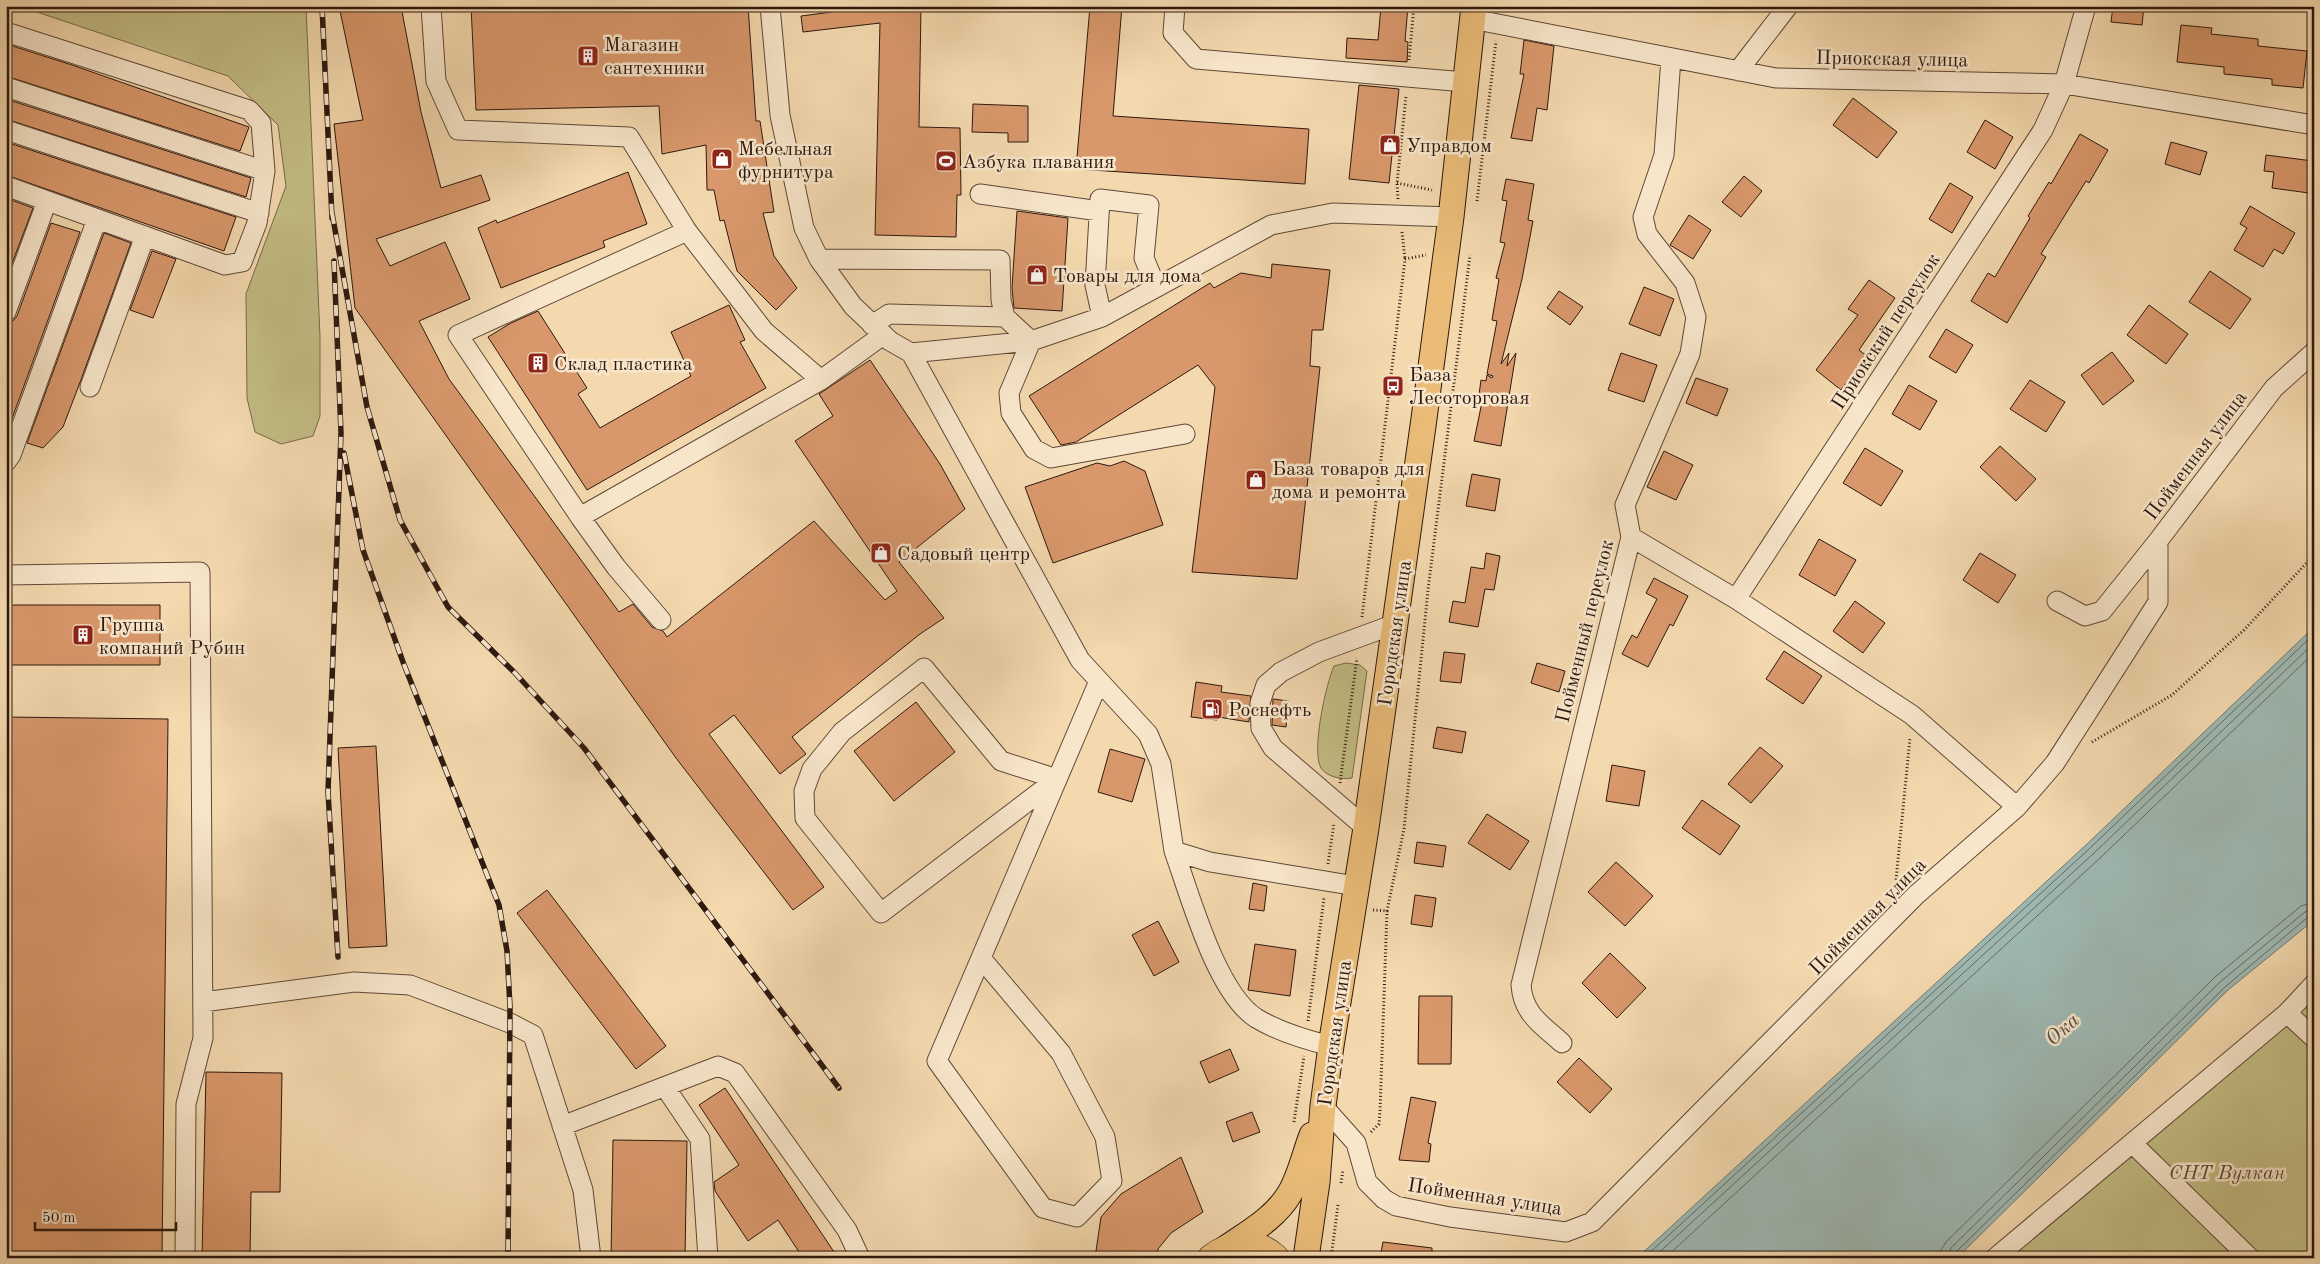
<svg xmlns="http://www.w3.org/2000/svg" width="2320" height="1264" viewBox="0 0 2320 1264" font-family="'Old Standard TT',serif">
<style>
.green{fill:#c3bd85;stroke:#786a4a}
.water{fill:#9eb9b3;stroke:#717971}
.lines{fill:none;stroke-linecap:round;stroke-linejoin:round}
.shore{stroke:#666861;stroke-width:1}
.building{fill:#d9986c;stroke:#2d180f}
.minor-casing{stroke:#5f4837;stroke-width:21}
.major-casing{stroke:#2d180f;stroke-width:27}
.highway-casing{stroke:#2d180f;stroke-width:29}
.path{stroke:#2d180f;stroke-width:3;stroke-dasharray:1 2.5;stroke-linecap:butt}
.minor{stroke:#f8e6cb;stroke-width:19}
.major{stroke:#eabc78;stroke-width:25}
.highway{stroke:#eabc78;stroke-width:28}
.rail-casing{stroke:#2d180f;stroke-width:5.5}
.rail{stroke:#f8e6cb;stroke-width:4;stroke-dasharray:11;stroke-linecap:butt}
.labels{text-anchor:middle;stroke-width:5;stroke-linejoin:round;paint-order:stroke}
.poi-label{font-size:20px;fill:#2d180f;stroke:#f8e6cb;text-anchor:start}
.street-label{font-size:20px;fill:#2d180f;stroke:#f8e6cb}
.park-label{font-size:20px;font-style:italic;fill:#5a4a32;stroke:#f8e6cb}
.water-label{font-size:21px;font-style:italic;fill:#555048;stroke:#f8e6cb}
</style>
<rect width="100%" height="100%" fill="#f4d9af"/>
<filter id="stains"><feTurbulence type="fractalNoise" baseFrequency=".004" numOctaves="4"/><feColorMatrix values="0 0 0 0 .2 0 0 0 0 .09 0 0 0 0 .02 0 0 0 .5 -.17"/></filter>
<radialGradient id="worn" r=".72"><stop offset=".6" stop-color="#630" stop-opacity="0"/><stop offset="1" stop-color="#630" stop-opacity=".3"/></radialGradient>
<path class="green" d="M19,6h287l14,331v79l-7,20 -32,8 -26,-12 -8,-34 -1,-104 40,-108 -8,-61 -50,-49z
M1346,663l14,2 7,6 -15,107c-10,2 -25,-1 -31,-10 -10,-17 5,-84 13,-102z
M2314,981v277h-305l265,-247z"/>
<path class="water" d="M2314,627v293l-86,70 -271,268h-320l449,-413z"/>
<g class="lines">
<path class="shore" d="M1644,1258l445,-409 225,-215
M1653,1258l441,-405 220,-210
M1665,1258l434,-399 215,-206
M1940,1258l1,-8 5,-8 269,-265 86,-71 13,-4
M1948,1258l3,-10 269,-266 85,-70 9,-2
M1954,1258l2,-6 269,-265 83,-70 6,-1"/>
</g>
<path class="building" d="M339,6h62l20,106 20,76 40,-13 9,25 -114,39 14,27 55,-24 25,57 -51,22 30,58 170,233 14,-8 19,23 11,4 4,6 147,-116 71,79 12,-9 -102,-150 38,-25 -14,-22 51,-34 70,104 25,45 -66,53 45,56 -24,16 -128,103 14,17 -26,20 -46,-59 -25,19 115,153 -31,23 -117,-152 -321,-450 -21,-184 29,-4z
M471,6h277l8,115h4l14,91 -11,1 11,43 23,32 -21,22 -39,-39 -13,-51 -4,1 -6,-31h-7l-1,-45 -44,9 -3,-48 -183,4z
M878,6h43l-2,121 41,1 1,67h-4l-1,42 -81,-2 5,-212 -77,9 -2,-16z
M1090,6h32l-9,110 196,13 -4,55 -229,-15z
M1381,6h27l-3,35 3,1 -1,20 -61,-4 1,-20 31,2z
M2113,6h31l-2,19 -31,-3z
M2181,25l31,3 -1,6 47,5v7l49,5 -4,37 -31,-3v-6l-48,-5v-7l-47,-5z
M1524,40l30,6 -7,64 -10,-2 -5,33 -21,-3 13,-64h-4z
M6,44l66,21 177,62 -9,24 -234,-75z
M1359,85l40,4 -10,94 -40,-4z
M1853,98l44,34 -20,26 -44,-33z
M6,99l245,79 -5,19 -240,-78z
M973,104l55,2v36h-20v-9l-36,-1z
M1985,120l28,17 -18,32 -28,-17z
M2080,134l28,16 -19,33 -3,-2 -45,73 5,3 -39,66 -36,-22 17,-28 7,4 35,-59 -2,-2 21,-34 2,2z
M6,142l230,75 -12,34 -218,-76z
M2171,142l36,10 -7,23 -35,-11z
M2266,155l47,6 -4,32 -37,-5 2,-16 -10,-1z
M628,172l19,52 -44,17 2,6 -104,41 -23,-60 18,-8 1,3z
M1744,176l18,15 -21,26 -19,-15z
M1506,179l28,5 -6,36 5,1 -11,58 -21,85 8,-11 -2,13 9,-13 -15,93 -27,-5 8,-39h-4l3,-22 5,1 1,-6 5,3 1,-2 -6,-2 10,-53 -5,-1 7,-41 -3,-1 9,-35 -5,-1 7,-41 -5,-1z
M1950,183l23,14 -21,36 -23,-14z
M6,198l27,10 -27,71z
M2250,206l45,27 -12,21 -9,-5 -11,18 -29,-17 13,-22 -7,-4z
M1017,211l51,7 -6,93 -48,-3 -2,-20z
M1689,215l22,15 -18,29 -23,-14z
M51,223l29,9 -74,203v-112l7,-2 4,-5z
M104,233l27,10 -52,142 -16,42 -20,21 -16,-5z
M152,251l24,8 -23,59 -23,-8z
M1272,264l58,6 -7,60h-11l-2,36 10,1 -23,212 -105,-7 23,-185 -17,-22 -122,77 -15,3 -32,-49 181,-113 4,5 27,-15 30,5z
M2210,271l41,28 -21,30 -41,-27z
M1869,280l26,18 -36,52 8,6 -26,34 -25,-20 42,-55 -10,-6z
M1644,287l30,12 -14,37 -31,-12z
M1559,291l24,16 -13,18 -23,-17z
M729,305l16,35 -5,2 26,46 -179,102 -99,-153 23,-14 27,-12 49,77 -9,6 22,34 91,-52 -20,-44z
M2149,305l39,29 -22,30 -39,-29z
M1946,329l27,16 -17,28 -27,-16z
M2112,352l22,29 -31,24 -22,-30z
M1621,353l36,12 -13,37 -36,-12z
M1696,378l32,11 -11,27 -31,-13z
M2030,380l35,22 -19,30 -36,-23z
M1909,385l28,16 -17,29 -28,-16z
M2000,446l36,33 -20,22 -36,-34z
M1865,448l38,23 -22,35 -38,-23z
M1664,451l29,14 -17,35 -29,-13z
M1124,461l21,10 18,54 -110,38 -28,-76 72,-24 13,3z
M1472,474l28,5 -5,32 -29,-5z
M1819,539l37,21 -21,36 -36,-21z
M1486,553l14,3 -6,34 -9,-1 -7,38 -29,-5 4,-21 12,2 6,-36 13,2z
M1980,553l36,22 -18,28 -35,-23z
M1654,578l34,18 -15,30 -3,-2 -22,43 -26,-13 10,-19 5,3 20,-39 -11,-6z
M1855,601l30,22 -22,30 -30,-22z
M6,605h154v60h-154z
M1784,651l38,25 -19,28 -37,-25z
M1444,652l21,2 -4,29 -21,-2z
M1537,663l28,8 -6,21 -28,-9z
M1196,682l26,4 -1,6 30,4 -2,26 -31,-5 -1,3 -26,-3z
M1273,699l16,2 -3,26 -14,-2z
M916,702l39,50 -61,49 -40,-50z
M6,717l162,2 -6,539h-156z
M1437,727l29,5 -4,21 -29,-5z
M376,746l11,200 -38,2 -11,-200z
M1760,747l23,19 -32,37 -23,-19z
M1110,749l35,10 -13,43 -34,-10z
M1612,765l33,6 -6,35 -33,-5z
M1702,800l38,26 -20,29 -38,-27z
M1487,814l42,27 -19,29 -42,-27z
M1417,842l29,4 -3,21 -29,-4z
M1616,862l37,34 -28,30 -37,-34z
M1253,883l14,3 -3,25 -15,-2z
M547,890l119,156 -30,23 -119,-156z
M1415,895l21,3 -4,29 -21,-3z
M1158,921l21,41 -25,14 -22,-41z
M1255,944l41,6 -6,46 -42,-6z
M1610,953l36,35 -29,30 -35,-35z
M1419,996h33l-1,68h-33z
M1230,1049l9,21 -30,13 -9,-21z
M1579,1058l33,31 -22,24 -33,-31z
M206,1072l76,1 -2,119h-29l-1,66h-48z
M725,1088l113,170h-35l-25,-38 -30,21 -33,-50 -1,-9 25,-17 -40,-60z
M1411,1097l25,5 -8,41 3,1 -2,18 -30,-2z
M1252,1112l8,20 -27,10 -7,-20z
M613,1140l74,1 -2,117h-74z
M1181,1157l22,55 -32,21 -13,16 -1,9h-62l6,-41 20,-23z
M1383,1242l49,6v10h-52z"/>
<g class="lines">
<g class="minor-casing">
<path id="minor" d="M431,6l5,75 22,49 171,7 58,94 77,100 57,49
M770,6l10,109 24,113 15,31 34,47 37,35 21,12 120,-12 71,-24 169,-92 62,-12 118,4
M1175,6l-2,27 23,26 269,23
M1472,19l304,59 288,6 250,41
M6,32l243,78 12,13 4,48 -8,52 -15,39 -17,3 -219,-79
M1738,71l50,-65
M6,87l259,84
M6,130l253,83
M980,194l119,17
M687,231l-229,104 122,182 241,-137 62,-45
M819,259l181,1 1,40 4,17 26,24 -22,52 2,20 23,36 17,9 134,-24
M6,312l41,-111
M1102,317l-7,-32 5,-86 49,6 -5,53 12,29
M872,325l17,-11 116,3
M911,353l169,307 68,74 13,30 13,87 36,11 146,24
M90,387l55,-151
M6,462l5,-7 86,-236
M580,517l36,50 45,53
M1631,537l105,62 176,116 105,92
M6,575l194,-3 3,466 -17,66 -1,154
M1736,599l307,-469 21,-46 22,-78
M2057,601l28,15 17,-5 56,-70
M924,668l77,93 56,18 -176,134 -76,-95 -1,-27 8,-22 30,-37z
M1366,828l-93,-80 -12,-20 -1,-25 6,-18 15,-13 38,-20 76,-28
M1174,851c16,44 42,141 82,167 23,14 50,22 75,28
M981,958l80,95 44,84 7,44 -35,36 -34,-9 -106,-147c54,-127 108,-253 162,-380
M203,1002l151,-20 56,3 100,38 23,12 50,155 8,68
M2287,1013l27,25
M1562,1043c-20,-18 -39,-29 -41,-58l110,-448 -6,-32 65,-151 6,-37 -11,-34 -38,-49 -4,-17 21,-62 7,-97
M665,1087l35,52 8,119
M1323,1106l33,37 11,39 17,17 12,7 54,11 116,15 26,-10 324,-327 101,-88 38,-44 103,-161v-61l116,-153 40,-36
M562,1126l156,-60 17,7 112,157 13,28
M2132,1143l118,115
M1995,1258l292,-245 27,-29"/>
</g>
<g class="major-casing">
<path id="major" d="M1222,1251c24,-17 53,-32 68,-58 10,-17 15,-40 22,-58
M1306,1258l11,-76 6,-76 8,-60 35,-218 57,-402 28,-209 23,-211"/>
</g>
<g class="highway-casing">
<path id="highway" d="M1212,1258c19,-15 44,-18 63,0"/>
</g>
<path class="path" d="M1409,60l5,-54
M1397,183l35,7
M1398,199l-1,-16 9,-87
M1477,201l19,-160
M1402,232l3,27
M1362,617l43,-358 21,-4
M2092,742l80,-47 72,-65 70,-75
M1340,783l17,-125
M1328,864l6,-41
M1895,890l15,-152
M1373,910l14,1 17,-82 24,-239 42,-335
M1308,1021l16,-123
M1294,1122l10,-66
M1371,1132l8,-8 1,-13 7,-200
M1341,1183l2,-13
M1331,1258l7,-53"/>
<use href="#minor" class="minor"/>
<use href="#major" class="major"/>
<use href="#highway" class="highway"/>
<g class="rail-casing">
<path id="rail" d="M322,6l10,212
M332,213l35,194 33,113 48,87 66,65 70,76 255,340
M334,261l7,172 -13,359 10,165
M344,453l19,97 40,112 96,243 8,46 3,56 -2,251"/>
</g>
<use href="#rail" class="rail"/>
</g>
<defs>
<g id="building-square" transform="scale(1.125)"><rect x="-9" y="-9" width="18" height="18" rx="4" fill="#8f2418" stroke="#f8e6cb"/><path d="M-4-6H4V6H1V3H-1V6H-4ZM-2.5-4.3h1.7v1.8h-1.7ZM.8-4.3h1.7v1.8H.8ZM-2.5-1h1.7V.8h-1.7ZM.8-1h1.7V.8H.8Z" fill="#fff"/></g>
<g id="shop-square" transform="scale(1.125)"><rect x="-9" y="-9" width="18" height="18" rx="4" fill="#8f2418" stroke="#f8e6cb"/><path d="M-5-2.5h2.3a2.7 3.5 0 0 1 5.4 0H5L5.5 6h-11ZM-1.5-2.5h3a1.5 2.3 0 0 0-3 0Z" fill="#fff"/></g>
<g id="stadium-square" transform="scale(1.125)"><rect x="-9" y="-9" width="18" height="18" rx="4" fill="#8f2418" stroke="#f8e6cb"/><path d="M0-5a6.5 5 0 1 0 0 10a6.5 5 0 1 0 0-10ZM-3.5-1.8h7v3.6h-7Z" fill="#fff"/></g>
<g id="bus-square" transform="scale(1.125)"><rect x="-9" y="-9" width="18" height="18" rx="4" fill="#8f2418" stroke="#f8e6cb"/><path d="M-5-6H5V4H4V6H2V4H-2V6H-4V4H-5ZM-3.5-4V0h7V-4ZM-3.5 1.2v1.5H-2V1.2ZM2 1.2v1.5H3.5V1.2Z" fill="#fff"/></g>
<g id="fuel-square" transform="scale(1.125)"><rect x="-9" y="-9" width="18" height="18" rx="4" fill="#8f2418" stroke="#f8e6cb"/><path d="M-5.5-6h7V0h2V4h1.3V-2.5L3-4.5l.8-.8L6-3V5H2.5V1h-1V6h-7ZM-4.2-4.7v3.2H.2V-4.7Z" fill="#fff"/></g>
</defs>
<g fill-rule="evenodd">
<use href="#building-square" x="588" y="56"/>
<use href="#shop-square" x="1390" y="145"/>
<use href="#shop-square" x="722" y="159"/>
<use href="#stadium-square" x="946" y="161"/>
<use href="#shop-square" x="1037" y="275"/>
<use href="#building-square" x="538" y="363"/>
<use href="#bus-square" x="1393" y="386"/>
<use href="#shop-square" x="1256" y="480"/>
<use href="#shop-square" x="881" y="553"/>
<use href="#building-square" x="83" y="635"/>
<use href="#fuel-square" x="1212" y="709"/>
</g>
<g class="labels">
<g class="poi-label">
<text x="604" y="51">Магазин<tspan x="604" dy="23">сантехники</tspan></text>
<text x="1406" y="152">Управдом</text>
<text x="738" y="155">Мебельная<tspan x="738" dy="23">фурнитура</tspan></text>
<text x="962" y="168">Азбука плавания</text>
<text x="1053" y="282">Товары для дома</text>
<text x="554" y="370">Склад пластика</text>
<text x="1409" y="381">База<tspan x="1409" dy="23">Лесоторговая</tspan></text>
<text x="1272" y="475">База товаров для<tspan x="1272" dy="23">дома и ремонта</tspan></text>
<text x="897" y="560">Садовый центр</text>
<text x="99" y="631">Группа<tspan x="99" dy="23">компаний Рубин</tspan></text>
<text x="1228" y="716">Роснефть</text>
</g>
<g class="street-label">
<text transform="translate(1892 58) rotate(1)" y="7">Приокская улица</text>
<text transform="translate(1885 331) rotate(-57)" y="7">Приокский переулок</text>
<text transform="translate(2195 455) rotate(-53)" y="7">Пойменная улица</text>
<text transform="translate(1584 631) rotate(-76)" y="7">Пойменный переулок</text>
<text transform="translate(1394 633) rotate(-82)" y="7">Городская улица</text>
<text transform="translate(1867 916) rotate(-45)" y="7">Пойменная улица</text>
<text transform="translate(1334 1033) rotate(-82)" y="7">Городская улица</text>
<text transform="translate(1485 1196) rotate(9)" y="7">Пойменная улица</text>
</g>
<g class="park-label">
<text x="2227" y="1179">СНТ Вулкан</text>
</g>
<g class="water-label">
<text transform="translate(2062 1029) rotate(-42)" y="7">Ока</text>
</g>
</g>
<rect width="2320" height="1264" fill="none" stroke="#f4d9af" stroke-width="25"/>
<rect x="8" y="8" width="2305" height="1249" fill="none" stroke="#2d180f" stroke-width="2.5"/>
<rect x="12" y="12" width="2295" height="1239" fill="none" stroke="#2d180f"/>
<path d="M35 1222v8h141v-8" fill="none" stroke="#2d180f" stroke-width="2.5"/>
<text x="42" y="1222" font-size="15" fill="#2d180f" stroke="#f8e6cb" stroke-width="4" paint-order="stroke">50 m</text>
<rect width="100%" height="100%" filter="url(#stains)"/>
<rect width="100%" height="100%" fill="url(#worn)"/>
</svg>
